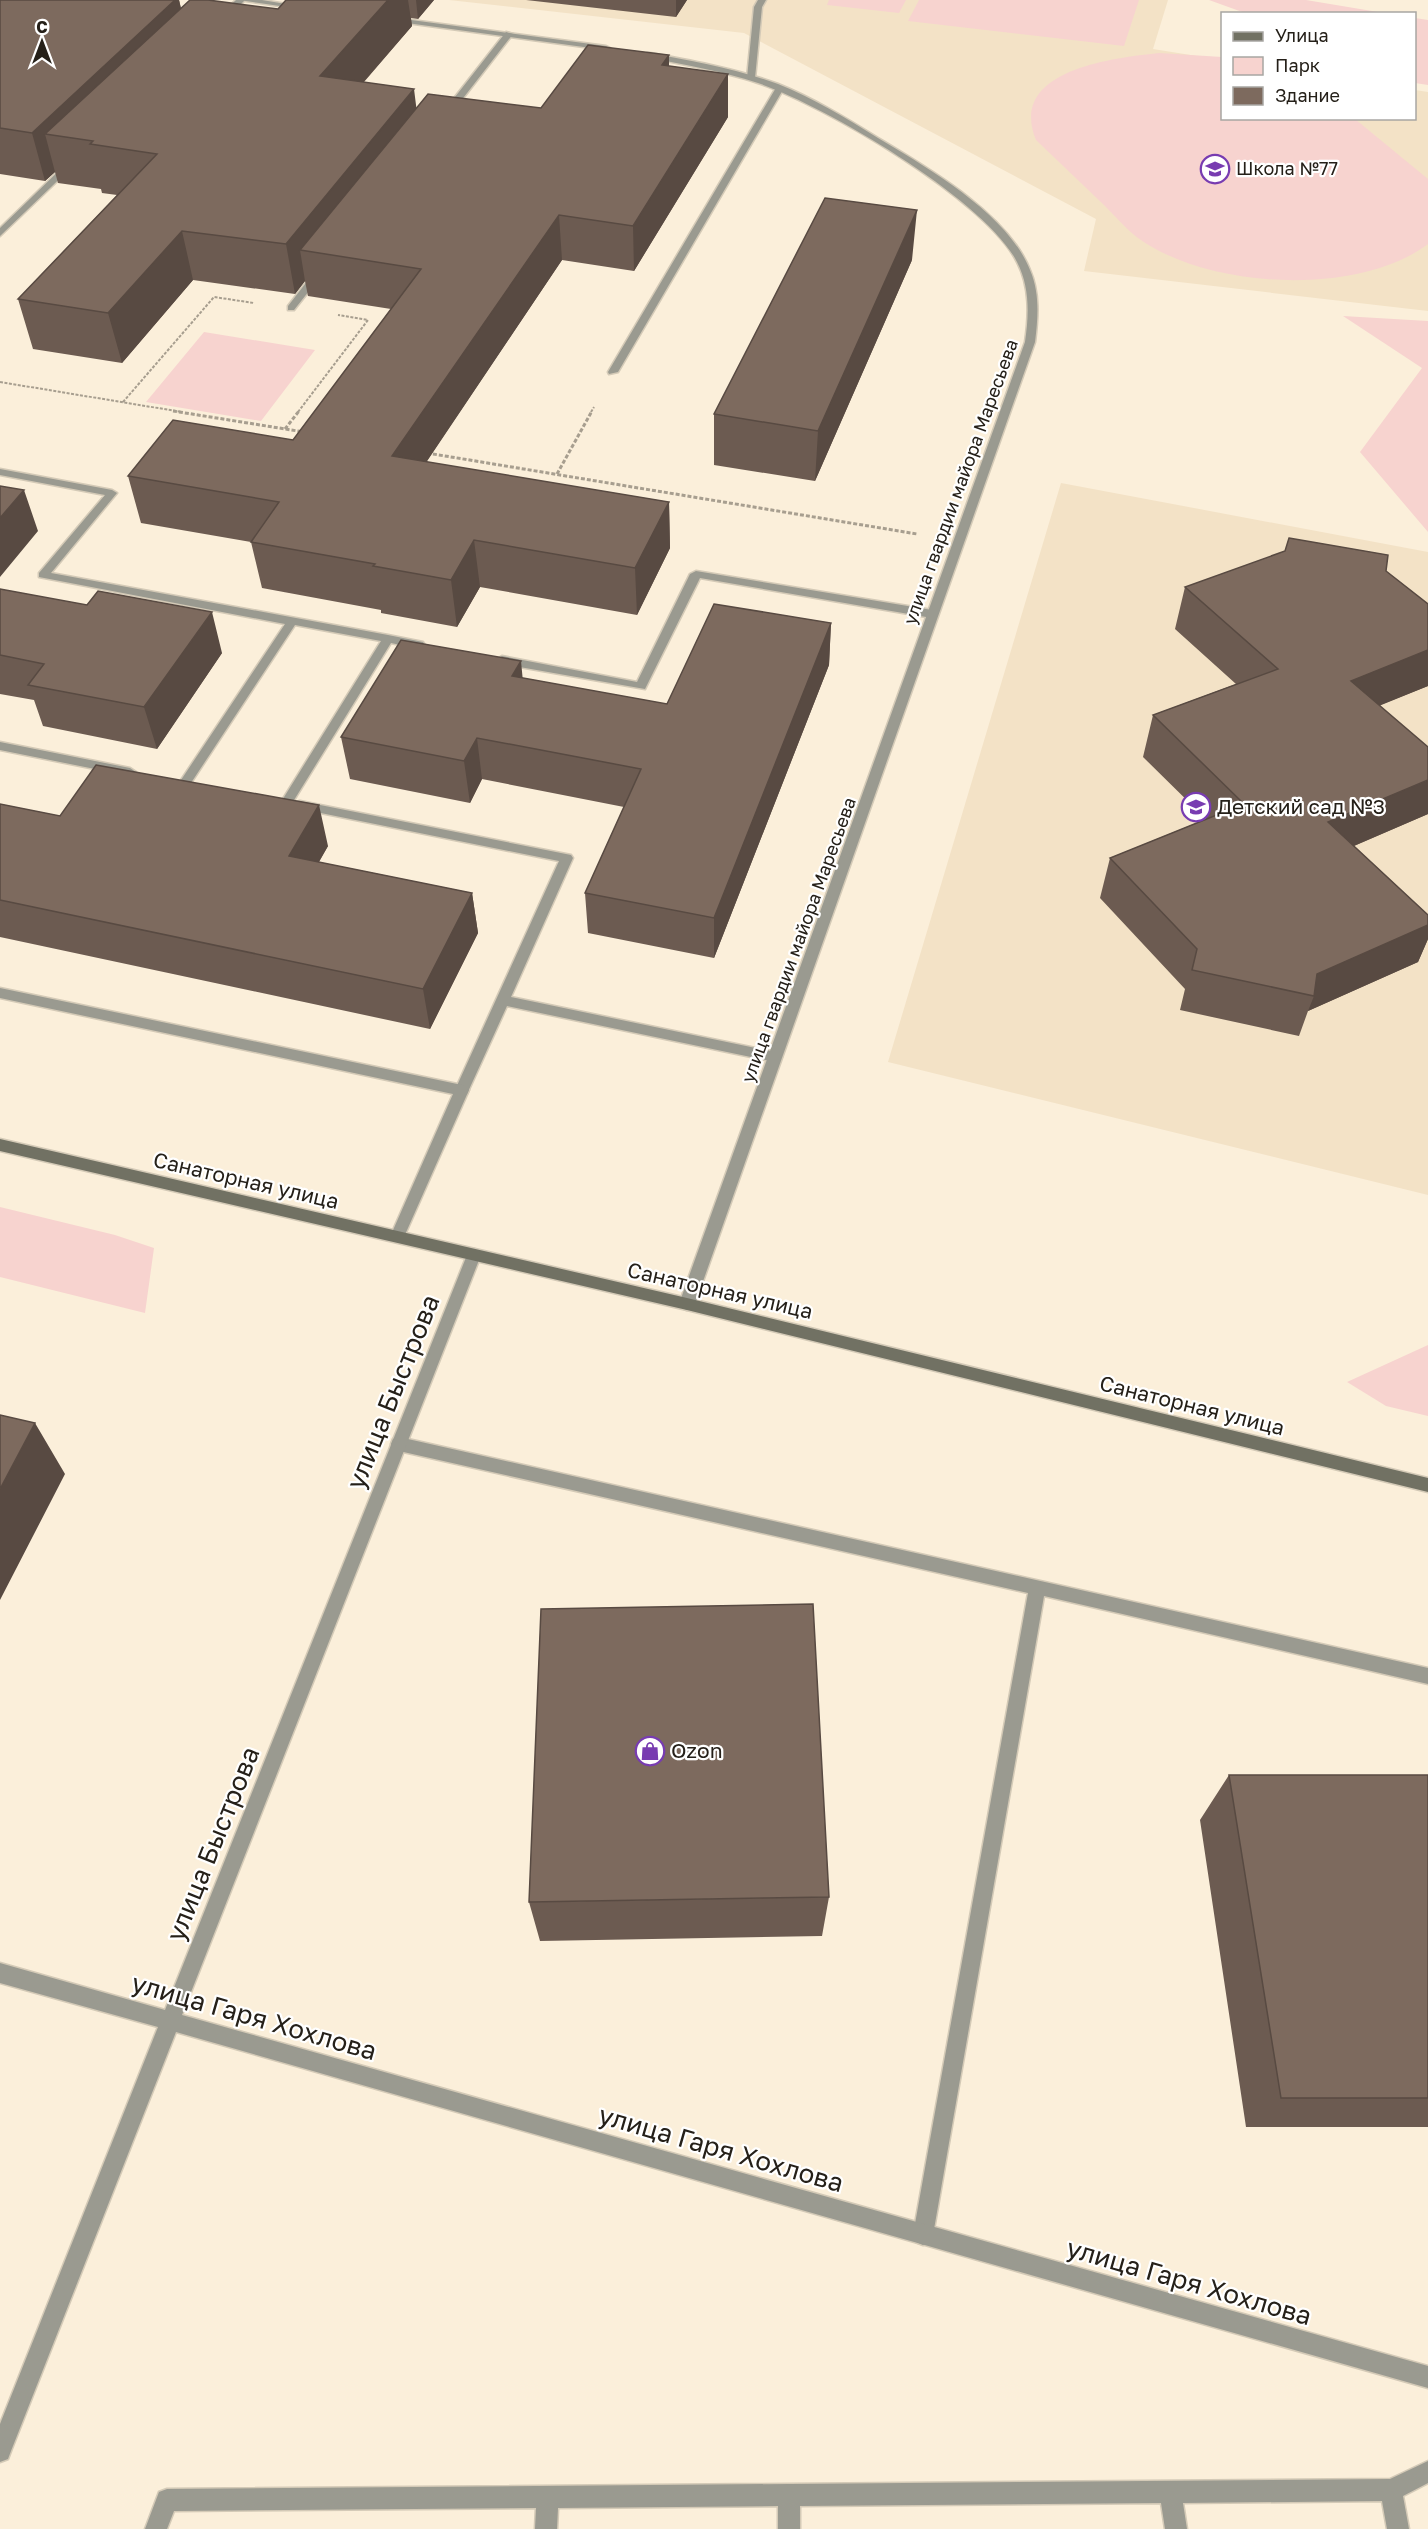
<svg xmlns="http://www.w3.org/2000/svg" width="1428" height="2529" viewBox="0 0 1428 2529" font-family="'Golos Text',sans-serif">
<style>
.built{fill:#f3e2c6}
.green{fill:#f7d3cf}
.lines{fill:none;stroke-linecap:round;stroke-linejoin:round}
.lane-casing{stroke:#d4cab7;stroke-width:3}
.street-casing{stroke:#d4cab7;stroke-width:3}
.secondary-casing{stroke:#d4cab7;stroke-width:3}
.path-far1{stroke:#a79e8f;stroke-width:2;stroke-dasharray:3 1.5;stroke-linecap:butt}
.path{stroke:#a79e8f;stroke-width:3;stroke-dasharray:4 2;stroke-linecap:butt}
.lane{fill:#9a9a90;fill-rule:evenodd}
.street{fill:#9a9a90;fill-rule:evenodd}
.secondary{fill:#717163;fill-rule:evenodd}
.wall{fill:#6c5b51}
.shaded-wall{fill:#584a42}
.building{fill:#7d6a5e;stroke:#584a42;stroke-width:1.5}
.labels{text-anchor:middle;stroke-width:4.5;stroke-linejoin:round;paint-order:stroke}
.far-poi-label{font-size:18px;fill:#252019;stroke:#fff;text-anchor:start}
.far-street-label{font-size:18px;fill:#252019;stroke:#fff}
.poi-label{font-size:21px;fill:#252019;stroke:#fff;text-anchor:start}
.street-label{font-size:21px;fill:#252019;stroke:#fff}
.near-street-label{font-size:26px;fill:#252019;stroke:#fff}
</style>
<rect width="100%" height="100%" fill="#fbefda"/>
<path class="built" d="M449,0h719l-15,49 69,11v58h192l1,-28 13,2v219l-344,-40 12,-52 -352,-186z
M1061,483l367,69v643l-540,-133z"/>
<path class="green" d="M829,0h77l-7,13 -72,-8z
M919,0h220l-15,46 -216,-25z
M1209,0h97l78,13h-139z
M1415,18l13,2v65l-13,-2z
M1159,53l63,4v61l133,1 73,60v65c-70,53 -220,45 -290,-6 -12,-9 -22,-21 -33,-32 -23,-22 -46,-44 -69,-66 -29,-70 77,-82 123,-87z
M1343,316l85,5v211l-68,-80 62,-84z
M204,332l111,18 -54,71 -115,-19z
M0,1207l115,28 39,13 -9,65 -145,-36z
M1428,1345v71l-42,-10 -39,-24z"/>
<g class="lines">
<g class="lane-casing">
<path id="lane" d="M236,0h9l-20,20h-6v-4z
M758,0h8l-4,7 -7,71 -4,2 -4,-2 7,-71z
M506,32l7,2 -63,81h-6v-4z
M777,86l7,2 -166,284 -9,2 -1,-2z
M68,162l7,2 -75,72v-8z
M316,270l8,2 -30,38h-6v-4z
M0,469l112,21 5,3 -66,80 337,62 35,7 2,3 -6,4 -28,-6 -100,162 -4,1 -6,-4 100,-161 -86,-16 -106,161h-8v-6l104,-156 -246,-47v-4l66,-78 -105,-20z
M696,571l236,39 6,4 -6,4 -232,-40 -55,111 -143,-25 -6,-4 6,-4 135,26 53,-108z
M0,742l130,26 6,4 -6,4 -130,-26z
M300,801l271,54 2,3 -62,139 264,55 7,5 -7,5 -268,-56 -40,88h-10l-2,-4 104,-229 -263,-53 -2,-3 2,-3z
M399,1437l1029,231v16l-384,-88 -111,639 -3,7 -7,3 -7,-3 -3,-7 115,-642 -629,-142 -6,-2 -2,-5 2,-5z
M1428,2461v22l-25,13 6,33h-22l-5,-28 -199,2 4,26h-22l-4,-26 -361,3v23h-22v-23l-220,2 -1,21h-22l1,-21 -362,3 -7,18h-22l14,-37 8,-3 1223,-10z"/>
</g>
<g class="street-casing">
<path id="street" d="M239,0h23l42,7 -4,2z
M389,17l217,29 4,2 -4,2 -214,-29h-3z
M650,53c43,8 87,16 128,31 35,14 68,34 100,54 50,30 130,76 152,132 10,23 8,48 5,72l-340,962 -3,4 -5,2 -5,-2 -3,-4 346,-962c4,-27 5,-55 -8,-80 -31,-62 -193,-157 -259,-179 -36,-12 -74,-18 -111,-26v-4z
M0,988l462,97 7,5 -65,147 -2,4h-10l-2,-4 63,-143 -453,-96z
M474,1249l5,2 2,4 -299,760 1246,351v22l-1252,-356 -165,419 -3,8 -8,3v-38l158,-397 -158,-44v-20l165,47 302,-755 2,-4z"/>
</g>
<g class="secondary-casing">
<path id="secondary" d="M0,1139l687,159 741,180v14l-741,-182 -687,-159z"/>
</g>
<path class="path-far1" d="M0,382l182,30
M123,402l91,-105 40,6
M298,412l70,-92 -30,-5
M591,412l3,-5"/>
<path class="path" d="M173,411l131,21
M285,429l14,-18
M427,453l490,81
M557,474l35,-63"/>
<use href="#lane" class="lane"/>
<use href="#street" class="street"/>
<use href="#secondary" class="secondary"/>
</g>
<path class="wall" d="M0,0h179l2,8 97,1 8,-9h148l-16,19 -7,-1 1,8 -48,56 53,26h124l128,-53v11l59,8v43l-94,154 -72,-11 -136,202 243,40 1,46 -33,67 -157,-28 -23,40 -76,-14v-3l-119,-22 -11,-46 -110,-19 -13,-47 165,-36 98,-131 -83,-13 -3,-15 -10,13 -102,-14 -71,83 -89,-14 -15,-50 99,-104 -15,-2 -1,-4 -43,-6 -3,-11 -10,9 -45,-7z
M526,0h161l-11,17z
M912,260l-97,221 -101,-16v-51z
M1386,571l42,33v82l-48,19 48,109 -74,32 74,69v24l-10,23 -110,49 -9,25 -119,-26 5,-21 -85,-91 10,-40 96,-39 -63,-62 10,-42 83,-31 -61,-55 10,-42z
M0,589l222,64 -65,96 -114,-23 -9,-26 -34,-6z
M831,623l-2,42 -115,293 -126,-25 -3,-40 39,-86 -142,-28 -12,24 -120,-24 -9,-42 182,-59 144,26z
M0,804l60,12 268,30 -9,16 153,31 6,40 -48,96 -430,-92z
M1229,1775h199v352h-182l-46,-307z
M829,1897l-7,39 -282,5 -11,-39z"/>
<path class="shaded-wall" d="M175,0h4l9,43 -143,91 10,38 -10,9 -13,-48z
M388,0h20l4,26 -85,98 -7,-48z
M416,0h18l-16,19z
M676,0h11l-11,17z
M669,55v43l-7,-33z
M728,74v43l-94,154 -1,-45z
M414,89l6,48 -120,113 5,31 -10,13 -9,-50z
M917,210l-5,50 -97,221 3,-50z
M559,215l3,45 -163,243 -7,-47z
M182,231l11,49 -71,83 -14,-50z
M24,490l14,41 -38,46v-59z
M669,502l1,46 -33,67 -2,-47z
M474,540l6,47 -23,40 -6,-47z
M212,612l10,41 -65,96 -13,-42z
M831,623l-2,42 -115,293v-40z
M1428,650v36l-91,37 14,-42z
M521,661l4,42 -13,-27z
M477,738l5,41 -12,24 -6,-42z
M1428,780v34l-114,49 14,-41z
M319,805l9,41 -29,50 -10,-40z
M472,893l6,40 -48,96 -7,-40z
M1428,925v14l-10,23 -110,49 6,-15 3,-22z
M35,1423l30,51 -65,126v-111z"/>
<path class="building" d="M0,0h175l-143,133 -32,-5z
M190,0h18l70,9 8,-9h102l-68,76 94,13 -128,155 -104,-13 -74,82 -90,-14 139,-145 -67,-10 3,-3 -48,-7z
M588,45l81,10 -7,10 66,9 -95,152 -74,-11 -167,241 277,46 -34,66 -161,-28 -23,40 -78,-14 2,-2 -124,-22 28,-40 -151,-26 45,-56 120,20 128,-171 -121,-19 128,-156 113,14z
M825,198l92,12 -99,221 -104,-17z
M0,486l24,4 -24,28z
M1289,538l99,17 -2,16 42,33v46l-77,31 77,66v33l-100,42 100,93v10l-111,49 -3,22 -122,-26 5,-21 -87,-91 134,-54 -91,-89 125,-46 -93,-82 100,-36z
M0,589l87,16 11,-14 114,21 -68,95 -116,-22 16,-21 -44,-9z
M714,604l117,19 -117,295 -129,-25 56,-124 -164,-31 -13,23 -123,-24 60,-97 120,21 -9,15 155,28z
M96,765l223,40 -30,51 183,37 -49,96 -423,-89v-96l60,12z
M0,1415l35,8 -35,66z
M813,1604l16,293 -300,5 12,-293z
M1229,1775h199v323h-147z"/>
<defs>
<g id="school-ring" transform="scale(1.5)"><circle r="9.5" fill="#fff" stroke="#783cb1" stroke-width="1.5"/><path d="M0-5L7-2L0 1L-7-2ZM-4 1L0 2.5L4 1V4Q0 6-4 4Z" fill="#783cb1"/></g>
<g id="shop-ring" transform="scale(1.5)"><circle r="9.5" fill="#fff" stroke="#783cb1" stroke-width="1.5"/><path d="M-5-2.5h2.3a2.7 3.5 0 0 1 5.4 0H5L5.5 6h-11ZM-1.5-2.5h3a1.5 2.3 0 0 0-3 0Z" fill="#783cb1"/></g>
</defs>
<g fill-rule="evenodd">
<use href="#school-ring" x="1215" y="169"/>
<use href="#school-ring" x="1196" y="807"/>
<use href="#shop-ring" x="650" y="1751"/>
</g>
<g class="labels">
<g class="far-poi-label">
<text x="1236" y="175">Школа №77</text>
</g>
<g class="far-street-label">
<text transform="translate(961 482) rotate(-70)" y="6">улица гвардии майора Маресьева</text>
<text transform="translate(799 940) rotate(-70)" y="6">улица гвардии майора Маресьева</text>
</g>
<g class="poi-label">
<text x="1217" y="814">Детский сад №3</text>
<text x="671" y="1758">Ozon</text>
</g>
<g class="street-label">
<text transform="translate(246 1181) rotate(13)" y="7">Санаторная улица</text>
<text transform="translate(720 1291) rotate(13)" y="7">Санаторная улица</text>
<text transform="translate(1192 1406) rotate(14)" y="7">Санаторная улица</text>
</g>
<g class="near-street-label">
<text transform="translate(393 1392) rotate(-68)" y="9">улица Быстрова</text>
<text transform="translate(213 1844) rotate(-68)" y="9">улица Быстрова</text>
<text transform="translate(254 2017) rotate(16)" y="9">улица Гаря Хохлова</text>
<text transform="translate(721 2149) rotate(16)" y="9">улица Гаря Хохлова</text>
<text transform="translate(1189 2282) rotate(16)" y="9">улица Гаря Хохлова</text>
</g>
</g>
<rect x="1221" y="12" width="195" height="108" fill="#ffffff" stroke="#a8a6a3" stroke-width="1.5"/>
<rect x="1233" y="32" width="30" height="9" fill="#717163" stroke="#a8a6a3" stroke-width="1.5"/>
<text x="1275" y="42" font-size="18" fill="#252019">Улица</text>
<rect x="1233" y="57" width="30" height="18" fill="#f7d3cf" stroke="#a8a6a3" stroke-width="1.5"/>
<text x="1275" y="72" font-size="18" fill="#252019">Парк</text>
<rect x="1233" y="87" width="30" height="18" fill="#7d6a5e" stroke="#a8a6a3" stroke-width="1.5"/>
<text x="1275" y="102" font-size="18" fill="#252019">Здание</text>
<g transform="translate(42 42)" stroke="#ffffff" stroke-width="4.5" paint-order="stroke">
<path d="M0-4.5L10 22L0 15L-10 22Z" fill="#252019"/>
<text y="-9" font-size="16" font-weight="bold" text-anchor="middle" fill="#252019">С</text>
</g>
</svg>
